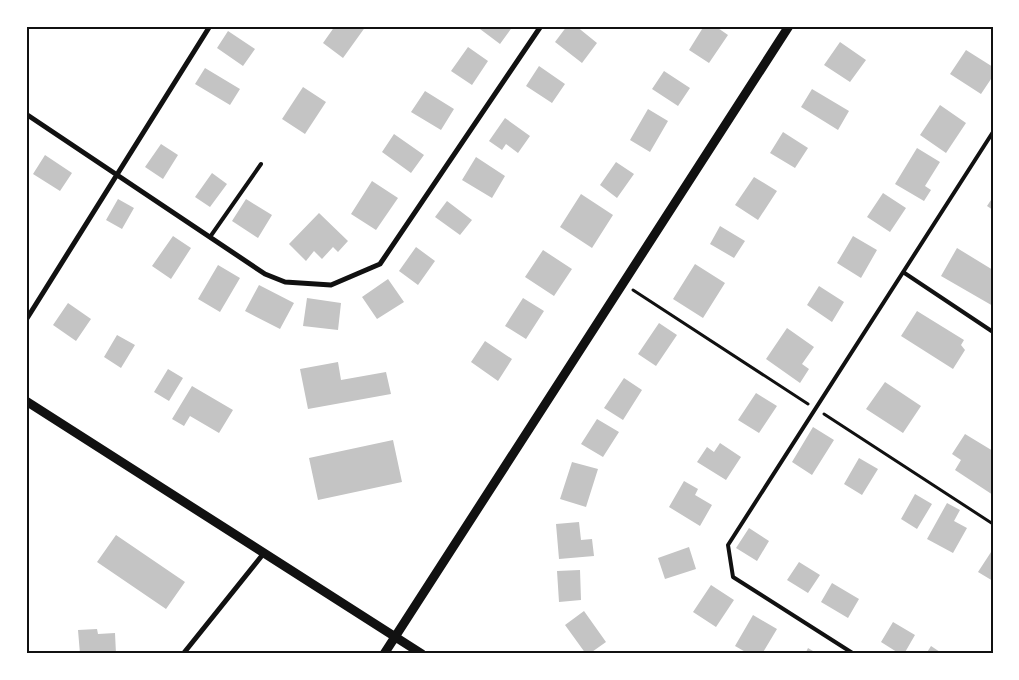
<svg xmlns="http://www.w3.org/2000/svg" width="1019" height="680" viewBox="0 0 1019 680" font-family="'Work Sans',sans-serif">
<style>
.building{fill:#c4c4c4}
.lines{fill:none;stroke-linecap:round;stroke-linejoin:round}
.path{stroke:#111;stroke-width:3}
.service{stroke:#111;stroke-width:4}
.minor{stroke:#111;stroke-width:5}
.tertiary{stroke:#111;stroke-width:9}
.neatline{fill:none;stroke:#111;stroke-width:2}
</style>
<rect width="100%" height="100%" fill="#fff"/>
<path class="building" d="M335,26h31l-23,32 -20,-15z
M482,26h31l-13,18 -20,-15z
M567,26h9l21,17 -15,20 -27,-21z
M704,26h11l13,9 -19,28 -20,-13z
M228,31l27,18 -12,17 -26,-18z
M840,42l26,18 -16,22 -26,-17z
M468,47l20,14 -16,24 -21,-14z
M966,50l27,17v9l-12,18 -31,-20z
M539,66l26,18 -13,19 -26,-17z
M205,68l35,21 -10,16 -35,-21z
M664,71l26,17 -12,18 -26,-17z
M303,87l23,15 -21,32 -23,-15z
M812,89l37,22 -11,19 -37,-23z
M425,91l29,18 -13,21 -30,-18z
M940,105l26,18 -20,30 -26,-18z
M648,109l20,12 -18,31 -20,-12z
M505,118l25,18 -12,17 -12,-9 -4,6 -13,-9z
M783,132l25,16 -13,20 -25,-15z
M394,134l30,21 -13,18 -29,-21z
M161,144l17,11 -15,24 -18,-12z
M917,148l23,14 -15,24 6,4 -7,11 -29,-17z
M45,155l27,18 -12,18 -27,-17z
M476,157l29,19 -13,22 -30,-18z
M616,162l18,12 -17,24 -17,-13z
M212,173l15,11 -17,23 -15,-10z
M754,177l23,14 -19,29 -23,-15z
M372,181l26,17 -22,32 -25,-16z
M883,193l23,15 -16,24 -23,-15z
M581,194l32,21 -21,33 -32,-21z
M993,197v13l-6,-4z
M118,199l16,9 -12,21 -16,-9z
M246,199l26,16 -14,23 -26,-17z
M447,201l25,19 -12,15 -25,-18z
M319,213l29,28 -10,11 -5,-5 -11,12 -8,-8 -8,10 -17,-17z
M720,226l25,15 -11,17 -24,-14z
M173,236l18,12 -20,31 -19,-13z
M853,236l24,14 -16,28 -24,-15z
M416,247l19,14 -17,24 -19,-14z
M957,248l36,22v36l-52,-30z
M543,250l29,19 -18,27 -29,-19z
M695,264l30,19 -22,35 -30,-19z
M218,265l22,13 -20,34 -22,-13z
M388,279l16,23 -27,17 -15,-22z
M259,285l35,18 -14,26 -35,-18z
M819,286l25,16 -12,20 -25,-17z
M307,298l34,5 -3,27 -35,-4z
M523,298l21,13 -18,28 -21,-13z
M68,303l23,16 -15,22 -23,-16z
M917,311l47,29 -3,5 4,5 -12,19 -52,-33z
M659,323l18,12 -21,31 -18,-12z
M787,328l27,19 -12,17 7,5 -9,14 -34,-24z
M117,335l18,10 -14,23 -17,-11z
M485,341l27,18 -14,22 -27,-19z
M338,362l3,18 45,-8 5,22 -83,15 -8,-40z
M168,369l15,9 -14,23 -15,-9z
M624,378l18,12 -19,30 -19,-12z
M885,382l36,24 -18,27 -37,-24z
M192,386l41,24 -14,23 -29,-17 -6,10 -12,-7z
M756,393l21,13 -18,27 -21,-13z
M597,419l22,13 -16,25 -22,-13z
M813,427l21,13 -22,35 -20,-13z
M965,434l28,17v44l-38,-25 6,-10 -9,-6z
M393,440l9,42 -84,18 -9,-42z
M720,443l21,14 -15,23 -29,-18 10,-15 7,5z
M859,458l19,11 -16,26 -18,-11z
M572,462l26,7 -12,38 -26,-8z
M684,481l14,8 -3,6 17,10 -12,21 -31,-19z
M915,494l17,10 -15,25 -16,-10z
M947,503l13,7 -6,11 13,7 -14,25 -26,-14z
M579,522l2,18 11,-1 2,17 -35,3 -3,-35z
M749,528l20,13 -12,20 -21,-13z
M116,535l69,47 -19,27 -69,-47z
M689,547l7,22 -31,10 -7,-21z
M993,549v32l-15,-9z
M799,562l21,13 -12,18 -21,-13z
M580,570l1,30 -22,2 -2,-31z
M832,583l27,16 -11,19 -27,-16z
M711,585l23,15 -18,27 -23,-15z
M584,611l22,31 -17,12h-3l-21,-29z
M753,615l24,14 -15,25h-13l-14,-8z
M893,622l22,13 -11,19h-4l-19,-12z
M97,629l1,5 17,-1 1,21h-36l-2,-24z
M931,646l12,8h-17z
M808,648l10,6h-13z"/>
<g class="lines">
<path class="path" d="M633,290l175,114
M824,414l169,110"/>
<path class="service" d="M210,237l51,-73
M903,272l90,60
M854,654l-121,-77 -5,-32 265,-413"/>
<path class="minor" d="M26,114l239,160 20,8 46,3 49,-21 161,-238
M26,320l184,-294
M183,654l81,-101"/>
<path class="tertiary" d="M26,401l396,253
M384,654l405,-628"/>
</g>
<rect width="1019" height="680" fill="none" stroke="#ffffff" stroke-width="55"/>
<rect x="28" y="28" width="964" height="624" class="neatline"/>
</svg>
